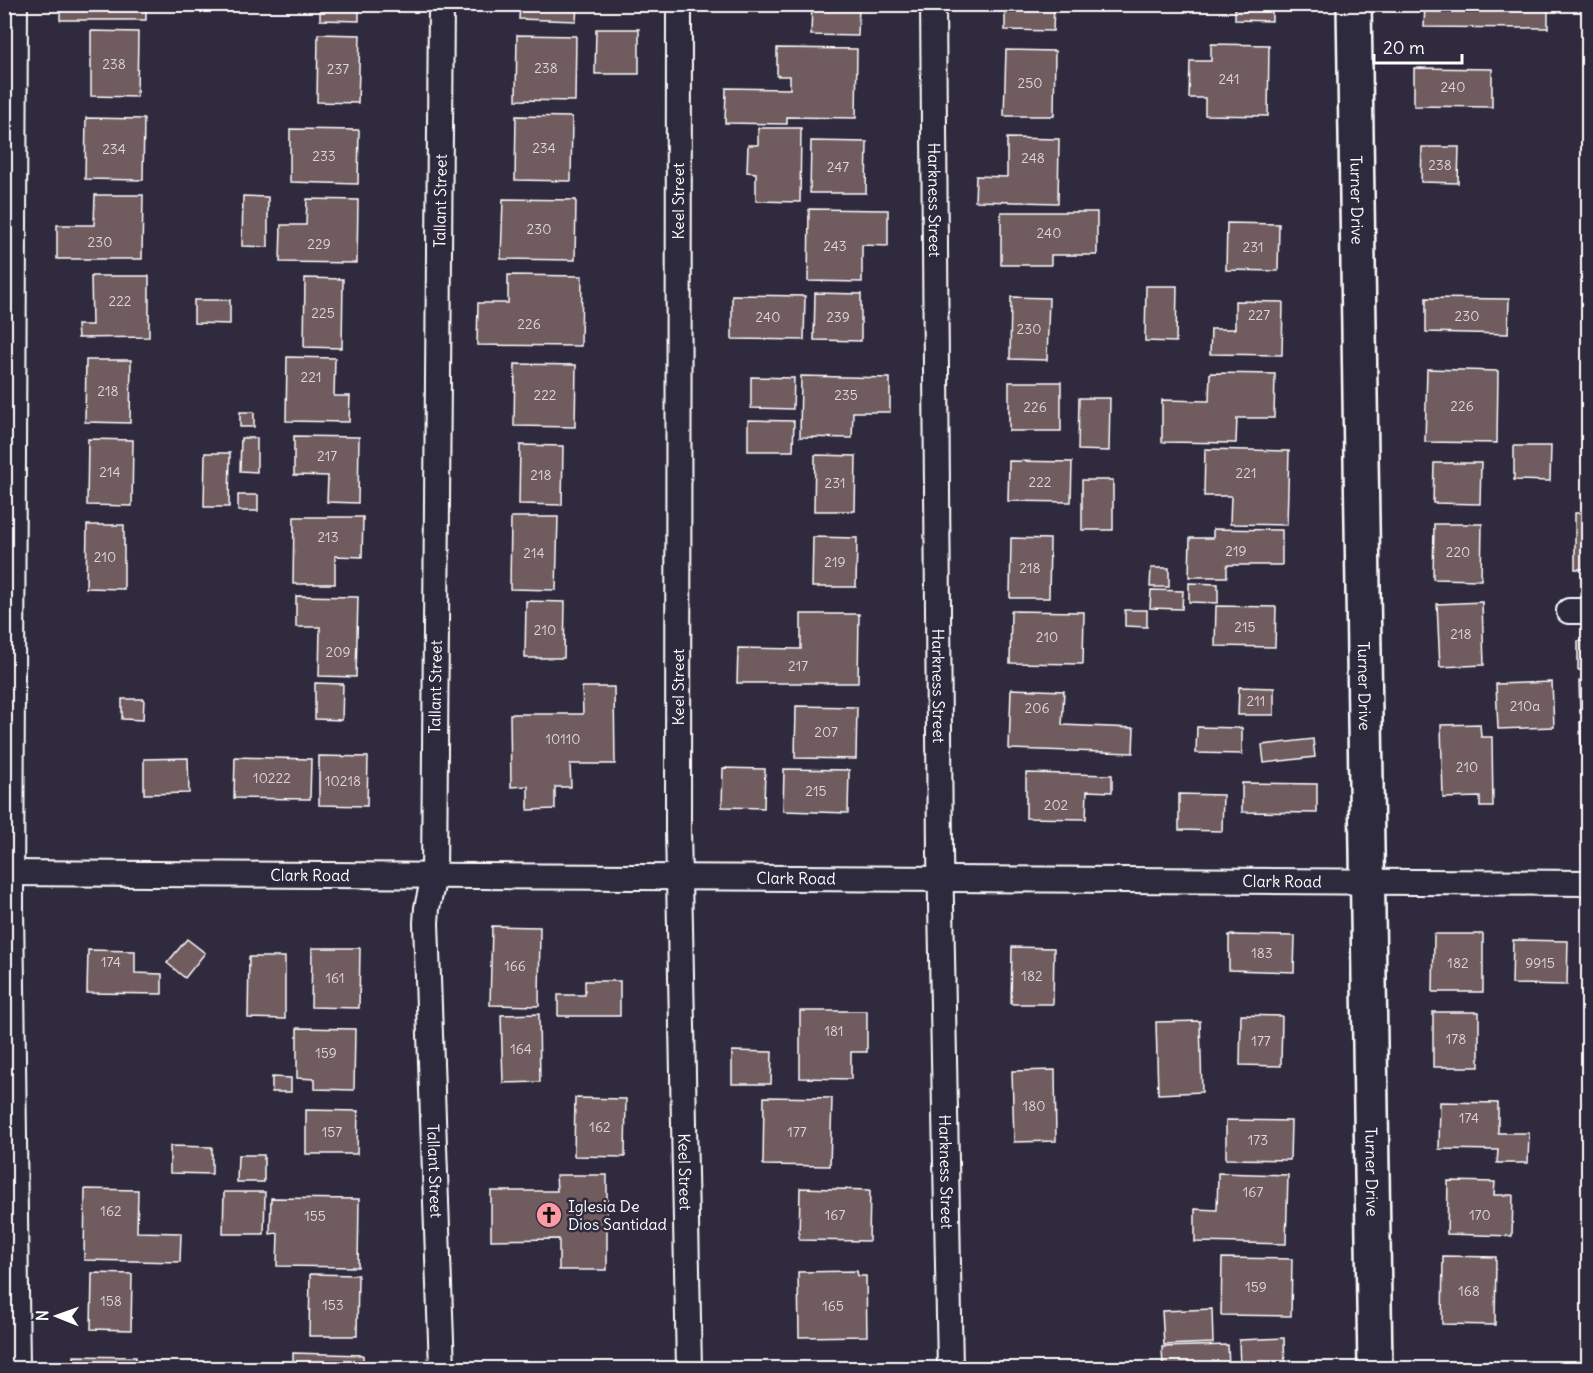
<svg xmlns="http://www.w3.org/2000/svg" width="1593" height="1373" viewBox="0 0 1593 1373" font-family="Delius,sans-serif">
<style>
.building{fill:#705b5e;stroke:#fff;stroke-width:1.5}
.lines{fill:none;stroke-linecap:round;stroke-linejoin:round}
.street-casing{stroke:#fff;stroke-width:28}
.secondary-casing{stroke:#fff;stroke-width:38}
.street{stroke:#2f2a3d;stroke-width:24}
.secondary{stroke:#2f2a3d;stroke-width:33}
.labels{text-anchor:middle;stroke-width:5;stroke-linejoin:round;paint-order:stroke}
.number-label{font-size:14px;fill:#dbd6d7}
.street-label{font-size:16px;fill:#fff;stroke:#2f2a3d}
.poi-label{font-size:16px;fill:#fff;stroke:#2f2a3d;text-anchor:start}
</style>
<rect width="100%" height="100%" fill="#2f2a3d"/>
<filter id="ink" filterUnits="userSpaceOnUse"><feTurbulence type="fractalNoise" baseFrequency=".0167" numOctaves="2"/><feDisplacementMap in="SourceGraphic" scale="12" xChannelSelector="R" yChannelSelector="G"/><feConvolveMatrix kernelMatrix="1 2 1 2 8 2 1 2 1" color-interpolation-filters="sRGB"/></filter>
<g filter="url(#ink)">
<path class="building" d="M60,4h86v16h-86z
M320,4h39v17l-39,-1z
M520,4h57l-1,17 -57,-2z
M812,4h47l-1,32 -47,-1z
M1005,4h49l-1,27 -48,-1z
M1235,4h37v17l-37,-1z
M1425,4h123v24l-124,-1z
M596,29h43v45h-44z
M91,31l47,1 -1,65 -46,-1z
M318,34l42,1 -2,68 -41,-1z
M517,35l59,1 -1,65 -59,-1z
M1211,44l58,1 -1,71 -63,-1v-17h-16l1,-37h21z
M777,48l80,1 -1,69 -69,-1v7l-62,-1 1,-35 64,1v-13h-13z
M1006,50l49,1 -1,65h-50z
M1414,68l78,1v38l-78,-1z
M516,116l56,1 -1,64 -56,-1z
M86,118l58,1 -1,61 -58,-1z
M758,128h43l-1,74 -44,-1v-28l-9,-1 1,-27h10z
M290,129l69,1 -1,54 -68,-2z
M1007,138l52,1 -1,64 -83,-2 1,-25 31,1z
M811,141l56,1 -1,51h-56z
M1422,147h37l-1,36 -37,-1z
M95,195h48l-1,64h-85v-34h37z
M243,196l25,1v50l-26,-1z
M307,199l51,1 -1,63 -77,-1 1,-37h25z
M503,199l73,1 -1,60 -74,-1z
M809,209l79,1v36l-26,-1v37l-54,-1z
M1001,212h96v43h-46v10h-50z
M1227,223l52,1 -1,47 -52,-1z
M508,275l74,1 -1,70 -104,-1 1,-42h30z
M91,276h58v61l-71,1 -1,-13h15z
M305,278l38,1 -1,69 -38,-1z
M1146,286h31l-1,56 -31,-1z
M815,293l46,1v47l-47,-1z
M732,295l73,1 -1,44 -72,-1z
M1011,297l38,1 -2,62 -37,-1z
M1426,298l83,1 -1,35 -82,-2z
M194,300h36v24l-36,-1z
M1235,301l48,1 -1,53 -72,-1 1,-25h24z
M287,357l48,1 -1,38h16l-1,26 -63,-1z
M86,360h45l-1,63 -45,-1z
M515,364l61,1 -1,62 -61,-1z
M1427,369l71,2 -1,72 -72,-1z
M1210,373l65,1 -1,44h-37l-1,25 -74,-1v-42l47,1z
M801,376l89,2v34h-37l-1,26 -52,-1z
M751,377l43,1 -1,31 -42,-1z
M1009,382h52v49h-52z
M1079,398h31l-1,53 -31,-1z
M240,412h14v15h-14z
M748,420l46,1 -1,30h-45z
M294,436l65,1 -1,66 -31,-1 1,-26 -34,-1z
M241,438h16v34l-17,-1z
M88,439l45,1 -1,66 -45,-1z
M520,445l43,1 -1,59 -43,-1z
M1514,446h37l-1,35 -36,-1z
M1205,449l84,2 -2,74 -57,-1 1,-28h-27z
M205,453h25l-1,54h-25z
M815,455l41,1 -1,55h-41z
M1009,461l63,1 -1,40 -63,-1z
M1434,463h47l-1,41 -47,-1z
M1082,480h31v50h-31z
M238,495h20v16h-20z
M1575,513h13v56h-13z
M294,517h69l-1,40 -27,-1v28h-42z
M511,517h47l-2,73 -46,-1z
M1434,524h48l-1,56 -48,-1z
M87,525h37v64l-38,-1z
M1213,529l69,1v35h-55v12h-38l1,-39h23z
M813,537l44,1 -1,49h-44z
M1011,538l39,1 -1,59h-39z
M1151,568h18v19h-19z
M1189,583l29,1v19l-29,-1z
M1151,590l32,1 -1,18 -32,-1z
M296,596l62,1 -2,80 -37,-1 1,-49h-24z
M526,601l39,1 -1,56h-39z
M1482,602l2,63 -44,2 -3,-63z
M1216,606l60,1 -1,40 -60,-1z
M1125,610h22v17l-22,-1z
M1011,611l73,1 -1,52 -73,-1z
M801,614h58l-1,69h-121l1,-35 63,1z
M1578,641h10v29h-10z
M1579,681h9v32h-8z
M1552,682l2,45 -56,2 -2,-45z
M315,683l28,1 -1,36 -27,-1z
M582,687h32l1,77h-45l1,23h-16v22l-27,1v-24l-17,1 -1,-73h73z
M1239,687l35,1v27h-36z
M1011,689l53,2 -2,34 72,3 -1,25 -124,-4z
M122,699h22l-1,21 -21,-1z
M796,706l61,1 -1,52 -61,-1z
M1580,722h8v31h-7z
M1480,724l1,13h11l1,70h-13v-10l-37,1 -2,-73z
M1197,727l45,1v26l-46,-1z
M1313,739l2,18 -51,6 -2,-18z
M319,756l49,1 -1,49 -48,-1z
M235,757l76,2 -1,40 -76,-1z
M188,758l1,35 -45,1v-35z
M1582,759h6v33h-6z
M723,768l42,1 -1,39 -42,-1z
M784,769l65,1 -1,43 -65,-2z
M1026,773l86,2v17l-25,-1 -1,28 -60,-1z
M1242,783l75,1v29l-75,-1z
M1179,794l44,1 -1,36 -43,-1z
M1583,799h5v33h-5z
M492,926l48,1 -1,79 -49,-1z
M1434,934h49v58h-50z
M1229,935l66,1 -1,36 -65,-2z
M187,939l18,14 -20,25 -18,-15z
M1513,940l55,1 -1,44 -55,-1z
M1012,947l42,1 -1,56h-42z
M312,948h48l-1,60 -48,-1z
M88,950l47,1v22l27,1v20l-75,-1z
M249,957h36v62l-37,-1z
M585,981h35v35h-62v-21h27z
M800,1011h67v41h-16v27l-51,-1z
M1433,1012h46v55h-46z
M539,1014l1,68 -37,1 -2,-68z
M1241,1015l41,1 -1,50 -41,-1z
M1200,1021l2,71 -44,2 -2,-72z
M297,1028l58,1 -1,61 -39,-1v-10l-18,-1z
M732,1051l40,1 -1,32h-39z
M1055,1070l1,71 -42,1 -2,-71z
M272,1077l19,1v14h-19z
M764,1097l68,1 -2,68 -67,-1z
M575,1098l51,1 -1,58 -51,-1z
M1440,1102l58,1v30h31l-1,30h-31l1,-13 -59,-1z
M306,1110l52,1 -1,43h-51z
M1226,1120l65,1 -1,39 -64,-1z
M170,1146l42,1v27l-42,-1z
M238,1155h26v27h-27z
M1218,1173l70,2 -2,69 -91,-2v-33l22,1z
M556,1175h51v95h-48v-31l-68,1v-49h66z
M1448,1181l47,1 -1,13h19l-1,41 -65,-2z
M800,1188l70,2 -1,51 -70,-1z
M85,1189l53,1 -1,42 44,1 -1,29 -96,-2z
M224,1192h41l-1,42h-41z
M271,1198l88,1 -1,68 -81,-1 1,-33 -8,1z
M1443,1256l53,1 -1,68 -53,-1z
M1222,1258l70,1 -1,57 -70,-1z
M857,1271l1,5h8l1,60 -68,1 -1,-65z
M92,1273l40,1 -1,56 -40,-1z
M310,1274l48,1 -1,61h-48z
M1212,1309l1,34 -49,2 -2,-34z
M1284,1338l1,30h-50h5l-1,-28z
M1228,1345l1,23h-66l-1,-21z
M293,1353l70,2v13h-70z
M74,1356l62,1v11h-62z"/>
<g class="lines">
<g class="street-casing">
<g id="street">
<path d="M15,4l-4,903 6,461"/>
<path id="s1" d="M441,4l-7,872 -7,32 -1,15 16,445"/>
<path id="s2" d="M679,4l-1,825 11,539"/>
<path id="s3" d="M933,4l7,848 10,516"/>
<path d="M1569,611h19"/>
<path id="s4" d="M4,873l1584,10"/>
</g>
</g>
<g class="secondary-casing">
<g id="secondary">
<path id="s5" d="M1354,4l21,1364"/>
</g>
</g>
<use href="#street" class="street"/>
<use href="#secondary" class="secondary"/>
</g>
</g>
<defs>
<g id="church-disc" transform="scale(1.35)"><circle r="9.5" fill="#ff9aa2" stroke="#2f2a3d"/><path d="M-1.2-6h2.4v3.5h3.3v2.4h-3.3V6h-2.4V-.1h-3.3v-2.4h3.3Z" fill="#111"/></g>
</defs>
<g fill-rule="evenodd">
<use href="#church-disc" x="549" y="1215"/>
</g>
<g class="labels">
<g class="number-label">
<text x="114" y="69">238</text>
<text x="546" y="73">238</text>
<text x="338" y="74">237</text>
<text x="1229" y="84">241</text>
<text x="1030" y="88">250</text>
<text x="1453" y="92">240</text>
<text x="544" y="153">234</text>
<text x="114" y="154">234</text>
<text x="324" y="161">233</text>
<text x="1033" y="163">248</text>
<text x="1440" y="170">238</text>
<text x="838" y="172">247</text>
<text x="539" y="234">230</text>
<text x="1049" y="238">240</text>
<text x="100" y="247">230</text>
<text x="319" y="249">229</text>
<text x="835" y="251">243</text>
<text x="1253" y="252">231</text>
<text x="120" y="306">222</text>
<text x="323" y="318">225</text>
<text x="1259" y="320">227</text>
<text x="1467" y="321">230</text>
<text x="768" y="322">240</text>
<text x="838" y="322">239</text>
<text x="529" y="329">226</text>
<text x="1029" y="334">230</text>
<text x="311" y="382">221</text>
<text x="108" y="396">218</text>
<text x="545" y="400">222</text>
<text x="846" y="400">235</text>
<text x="1462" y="411">226</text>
<text x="1035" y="412">226</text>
<text x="327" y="461">217</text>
<text x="110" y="477">214</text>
<text x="1246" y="478">221</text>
<text x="541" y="480">218</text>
<text x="1040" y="487">222</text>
<text x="835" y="488">231</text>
<text x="328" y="542">213</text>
<text x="1236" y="556">219</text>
<text x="1458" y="557">220</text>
<text x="534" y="558">214</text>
<text x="105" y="562">210</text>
<text x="835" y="567">219</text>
<text x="1030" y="573">218</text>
<text x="1245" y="632">215</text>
<text x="545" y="635">210</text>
<text x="1461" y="639">218</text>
<text x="1047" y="642">210</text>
<text x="338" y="657">209</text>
<text x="798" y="671">217</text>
<text x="1256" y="706">211</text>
<text x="1525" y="711">210a</text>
<text x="1037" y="713">206</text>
<text x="826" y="737">207</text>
<text x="563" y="744">10110</text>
<text x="1467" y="772">210</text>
<text x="272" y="783">10222</text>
<text x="343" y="786">10218</text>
<text x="816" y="796">215</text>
<text x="1056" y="810">202</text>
<text x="1262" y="958">183</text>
<text x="111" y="967">174</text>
<text x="1458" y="968">182</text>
<text x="1540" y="968">9915</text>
<text x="515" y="971">166</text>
<text x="1032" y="981">182</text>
<text x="335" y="983">161</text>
<text x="834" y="1036">181</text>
<text x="1456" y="1044">178</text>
<text x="1261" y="1046">177</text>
<text x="521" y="1054">164</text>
<text x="326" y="1058">159</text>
<text x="1034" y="1111">180</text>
<text x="1469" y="1123">174</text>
<text x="600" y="1132">162</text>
<text x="332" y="1137">157</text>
<text x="797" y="1137">177</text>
<text x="1258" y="1145">173</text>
<text x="1253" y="1197">167</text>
<text x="111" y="1216">162</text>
<text x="835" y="1220">167</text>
<text x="1480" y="1220">170</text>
<text x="315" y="1221">155</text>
<text x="1256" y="1292">159</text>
<text x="1469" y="1296">168</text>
<text x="111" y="1306">158</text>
<text x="333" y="1310">153</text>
<text x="833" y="1311">165</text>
</g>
<g class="street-label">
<text transform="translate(440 201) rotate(-89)" y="6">Tallant Street</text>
<text transform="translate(678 201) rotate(-90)" y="6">Keel Street</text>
<text dy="6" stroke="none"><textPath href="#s3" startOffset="196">Harkness Street</textPath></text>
<text dy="6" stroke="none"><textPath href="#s5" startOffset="196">Turner Drive</textPath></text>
<text transform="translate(435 687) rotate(-89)" y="6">Tallant Street</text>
<text transform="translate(678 687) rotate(-90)" y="6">Keel Street</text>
<text dy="6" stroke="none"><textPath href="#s3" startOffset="682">Harkness Street</textPath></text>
<text dy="6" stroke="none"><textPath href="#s5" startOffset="682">Turner Drive</textPath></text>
<text dy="6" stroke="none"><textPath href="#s4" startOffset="306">Clark Road</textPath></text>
<text dy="6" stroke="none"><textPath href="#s4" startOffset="792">Clark Road</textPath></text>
<text dy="6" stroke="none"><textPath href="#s4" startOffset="1278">Clark Road</textPath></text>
<text dy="6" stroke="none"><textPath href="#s1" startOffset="1168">Tallant Street</textPath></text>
<text dy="6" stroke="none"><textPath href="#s2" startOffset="1168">Keel Street</textPath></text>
<text dy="6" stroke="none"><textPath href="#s3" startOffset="1168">Harkness Street</textPath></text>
<text dy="6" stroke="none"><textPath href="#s5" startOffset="1168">Turner Drive</textPath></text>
</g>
<g class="poi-label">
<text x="568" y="1212">Iglesia De<tspan x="568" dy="18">Dios Santidad</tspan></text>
</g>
</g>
<rect width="1593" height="1373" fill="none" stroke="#2f2a3d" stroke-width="24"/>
<rect x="12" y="12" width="1569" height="1349" fill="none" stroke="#fff" stroke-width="2" filter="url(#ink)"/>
<g transform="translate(57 1316) rotate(271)" stroke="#2f2a3d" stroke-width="4.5" paint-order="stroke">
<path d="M0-4.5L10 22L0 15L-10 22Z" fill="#ffffff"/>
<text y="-9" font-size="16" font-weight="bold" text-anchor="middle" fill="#ffffff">N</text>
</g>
<path d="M1374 54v9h88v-9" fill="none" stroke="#ffffff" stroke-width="3"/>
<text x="1383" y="54" font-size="18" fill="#ffffff" stroke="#2f2a3d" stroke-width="4.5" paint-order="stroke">20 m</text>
</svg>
